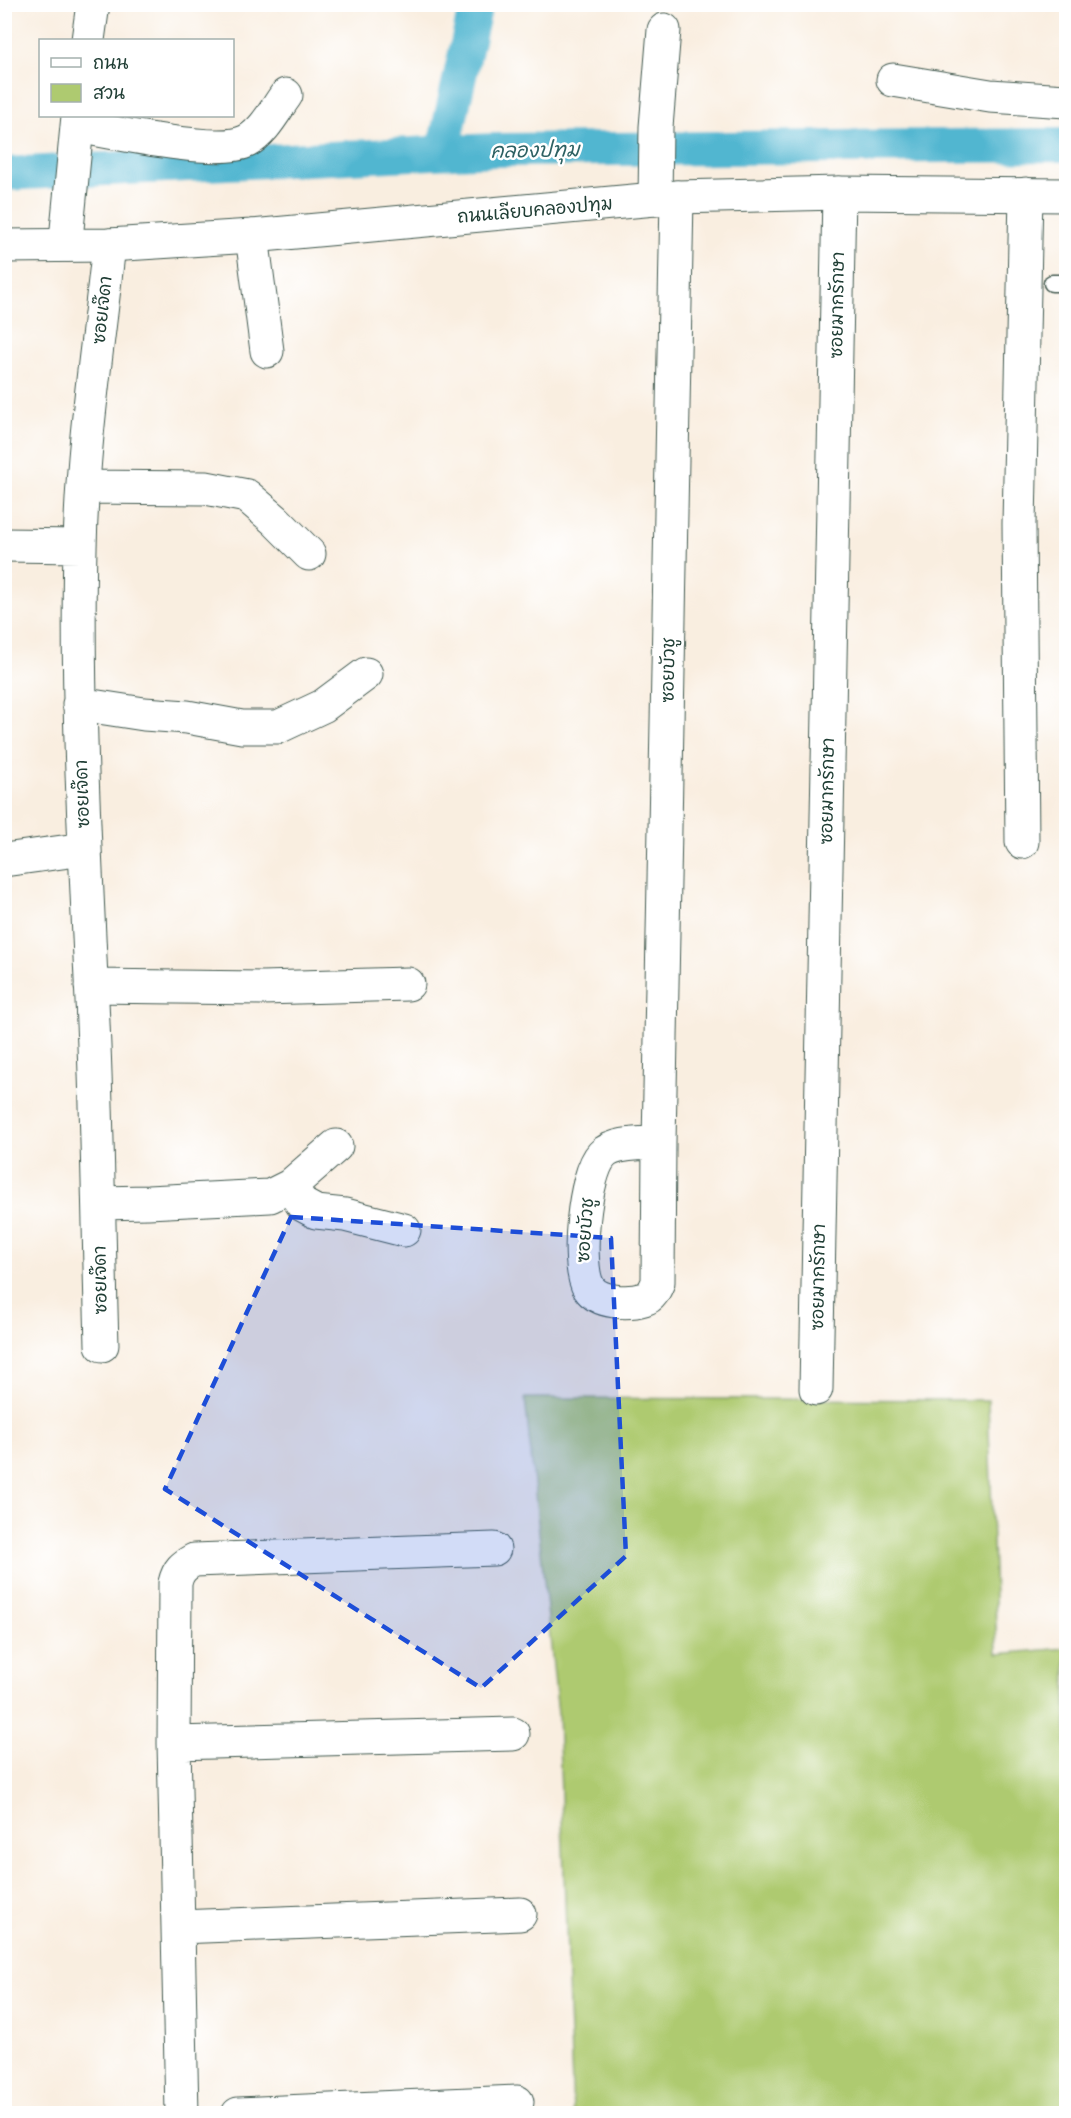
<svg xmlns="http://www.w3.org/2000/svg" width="1071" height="2118" viewBox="0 0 1071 2118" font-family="'Comic Neue','Playpen Sans Thai',sans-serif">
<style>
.green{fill:#aeca70;stroke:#668452;stroke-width:1.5}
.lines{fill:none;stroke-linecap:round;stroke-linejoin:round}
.canal{stroke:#51b6d0;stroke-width:34}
.service-casing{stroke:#40584e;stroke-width:19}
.minor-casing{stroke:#40584e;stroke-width:35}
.tertiary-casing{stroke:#40584e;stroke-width:35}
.service{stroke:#fff;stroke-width:16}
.minor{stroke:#fff;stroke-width:33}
.tertiary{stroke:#fff;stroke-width:33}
.marked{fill:#1d4ed8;fill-opacity:0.2;stroke:#1d4ed8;stroke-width:4.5;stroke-dasharray:12 8;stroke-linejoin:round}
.labels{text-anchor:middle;stroke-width:5;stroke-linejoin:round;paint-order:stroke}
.street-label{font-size:18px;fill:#1f3d34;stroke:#fff}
.water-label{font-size:20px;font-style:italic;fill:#2e6163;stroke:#fff}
</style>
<rect width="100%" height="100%" fill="#fff"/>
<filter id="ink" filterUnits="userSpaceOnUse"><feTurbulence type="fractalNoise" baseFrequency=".0167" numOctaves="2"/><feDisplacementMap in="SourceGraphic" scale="12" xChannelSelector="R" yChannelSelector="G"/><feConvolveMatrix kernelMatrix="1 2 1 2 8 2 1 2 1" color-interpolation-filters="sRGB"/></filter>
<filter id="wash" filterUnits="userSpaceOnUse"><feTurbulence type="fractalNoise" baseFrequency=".008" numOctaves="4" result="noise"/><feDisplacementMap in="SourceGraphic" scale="24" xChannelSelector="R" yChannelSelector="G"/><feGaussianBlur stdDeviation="1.35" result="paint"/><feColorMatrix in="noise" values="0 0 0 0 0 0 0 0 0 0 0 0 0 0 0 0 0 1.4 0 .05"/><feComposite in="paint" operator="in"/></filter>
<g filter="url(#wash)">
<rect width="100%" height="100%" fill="#f9eee0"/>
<path class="green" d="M525,1398l463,2 9,254 69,-6v465h-493l-15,-399z"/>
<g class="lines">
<path class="canal" d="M443,152l33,-148
M4,174l490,-24 572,-5"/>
</g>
</g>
<g filter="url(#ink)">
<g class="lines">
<g class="service-casing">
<path id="service" d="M1052,283h14"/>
</g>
<g class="minor-casing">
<path id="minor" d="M88,40l5,-36
M893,80l97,16 76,5
M77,126c34,6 142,30 170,15 17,-9 28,-31 39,-46
M655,199l1,-72 8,-97
M252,236l15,115
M68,245l-1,-16 11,-113
M83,487l123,1 41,8 28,24 34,34
M4,545l76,1
M79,704l65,10 43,3 55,10h36l45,-21 43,-32
M1022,842l-3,-318 7,-330
M4,860l80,-11
M91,986l171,2 146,-4
M659,1143c-16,1 -45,-1 -57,12 -18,19 -27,111 -13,133 10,15 39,16 55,11 8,-2 11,-10 14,-17l1,-139 18,-946
M290,1186l13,19 13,7 29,3 59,15
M99,1203l49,-1 122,-6 20,-10 46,-40
M102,1345c-3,-99 -4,-199 -8,-299 -7,-166 -18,-332 -14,-498 2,-101 18,-203 29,-303
M816,1389l23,-1196
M174,1743l339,-9
M178,1927l342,-13
M182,2114l-8,-371 1,-160c3,-13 8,-17 19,-23l300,-11
M238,2114l279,-12"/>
</g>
<g class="tertiary-casing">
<path id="tertiary" d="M4,246l105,-1 143,-9 425,-39 162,-4 227,2"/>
</g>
<use href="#service" class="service"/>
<use href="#minor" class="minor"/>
<use href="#tertiary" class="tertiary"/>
</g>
</g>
<path class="marked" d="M291,1217l320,21 15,318 -145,132 -316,-199z"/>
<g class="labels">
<g class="street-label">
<text transform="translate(535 210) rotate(-5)" y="6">ถนนเลียบคลองปทุม</text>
<text transform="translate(837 305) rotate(-89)" y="6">ซอยมากรักษา</text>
<text transform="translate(102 310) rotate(-84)" y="6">ซอยเจ๊ดา</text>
<text transform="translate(668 670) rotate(-89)" y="6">ซอยบัวชู</text>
<text transform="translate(827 791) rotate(-89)" y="6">ซอยมากรักษา</text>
<text transform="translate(82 794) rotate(-92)" y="6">ซอยเจ๊ดา</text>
<text transform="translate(585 1230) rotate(-86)" y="6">ซอยบัวชู</text>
<text transform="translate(818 1277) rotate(-89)" y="6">ซอยมากรักษา</text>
<text transform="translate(100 1280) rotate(-91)" y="6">ซอยเจ๊ดา</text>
</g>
<g class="water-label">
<text transform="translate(535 150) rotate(-1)" y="7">คลองปทุม</text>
</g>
</g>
<rect width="1071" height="2118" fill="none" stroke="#fff" stroke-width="24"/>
<rect x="39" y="39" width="195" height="78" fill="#ffffff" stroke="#a5b1ae" stroke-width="1.5"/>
<rect x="51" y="58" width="30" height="9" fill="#ffffff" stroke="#a5b1ae" stroke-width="1.5"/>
<text x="93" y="69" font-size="18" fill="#1f3d34">ถนน</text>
<rect x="51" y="84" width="30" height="18" fill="#aeca70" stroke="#a5b1ae" stroke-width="1.5"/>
<text x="93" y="99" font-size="18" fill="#1f3d34">สวน</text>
</svg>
